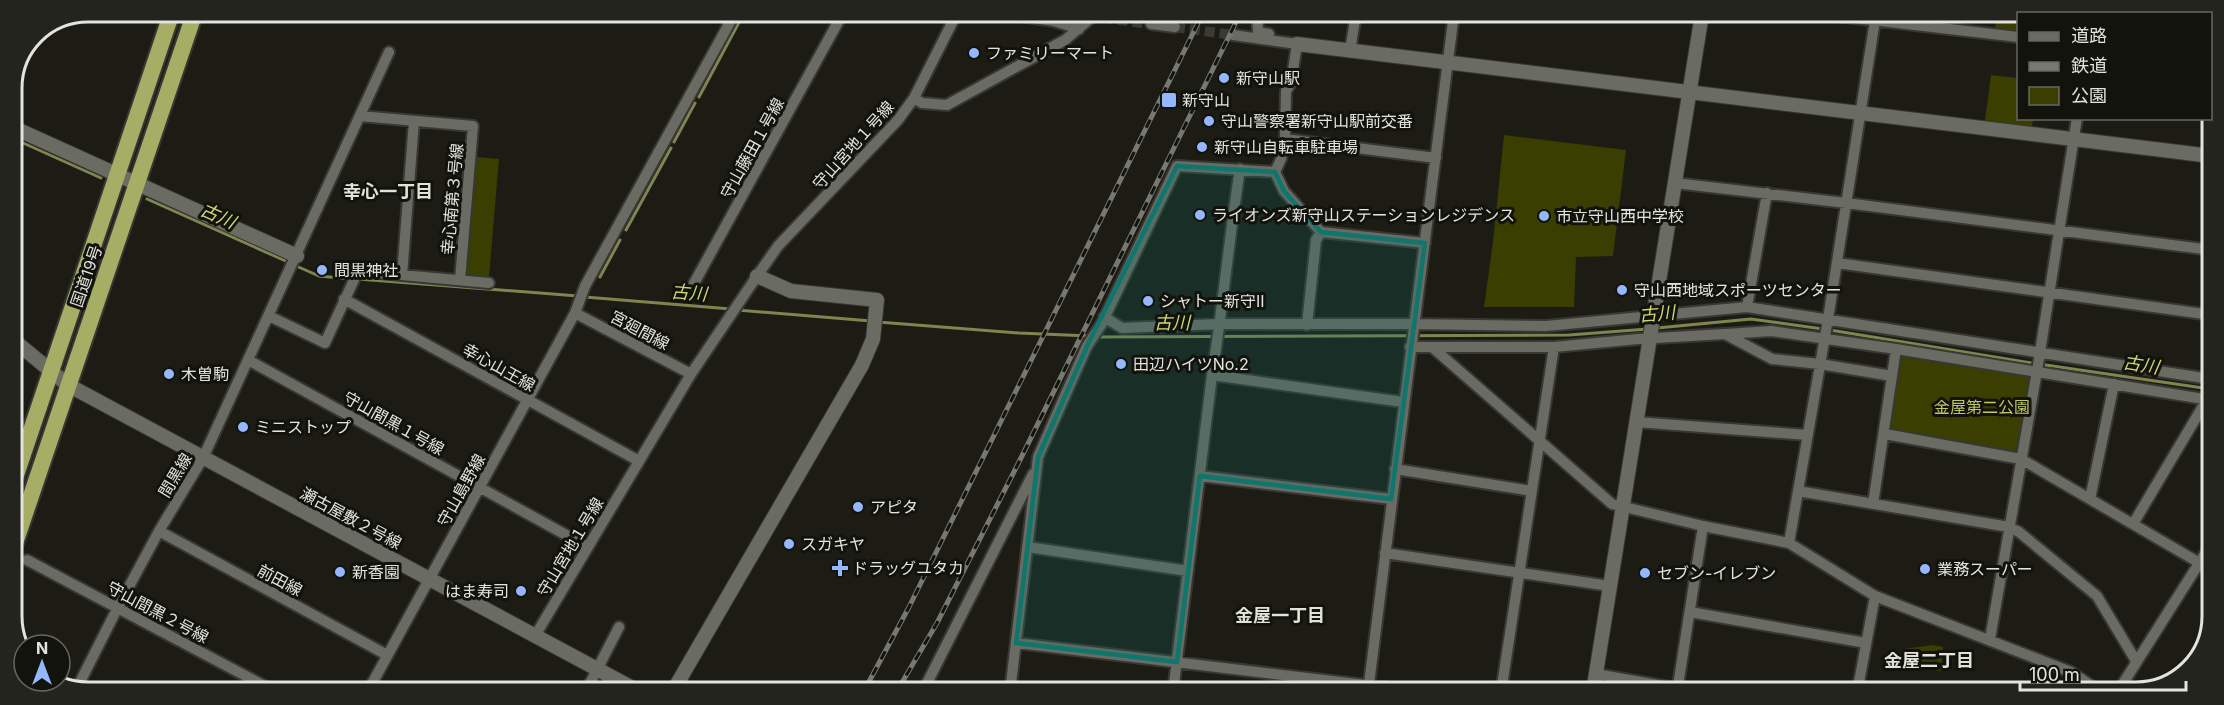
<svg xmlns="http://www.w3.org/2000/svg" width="2224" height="705" viewBox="0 0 2224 705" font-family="Inter,'Noto Sans JP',sans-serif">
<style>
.green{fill:#3b3e01}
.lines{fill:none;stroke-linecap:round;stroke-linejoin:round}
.stream{stroke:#808450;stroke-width:3}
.minor-tunnel{stroke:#3a3a33;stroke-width:10;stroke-dasharray:10 5;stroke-linecap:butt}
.minor-casing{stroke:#373833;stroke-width:14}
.tertiary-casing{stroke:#373833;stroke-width:16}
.trunk-casing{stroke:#373833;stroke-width:20}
.minor{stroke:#6a6b62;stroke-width:10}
.tertiary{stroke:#6a6b62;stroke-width:14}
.trunk{stroke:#a6ae66;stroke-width:16}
.rail-casing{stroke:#787872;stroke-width:5}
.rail{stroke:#12130c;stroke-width:3;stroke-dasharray:9;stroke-linecap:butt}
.marked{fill:#0f766e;fill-opacity:0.2;stroke:#0f766e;stroke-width:4.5;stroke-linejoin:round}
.poi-dot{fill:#94b7fd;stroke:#12130c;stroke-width:2}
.labels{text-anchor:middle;stroke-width:6;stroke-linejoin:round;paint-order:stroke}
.poi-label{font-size:16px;fill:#e3e4df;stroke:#12130c;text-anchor:start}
.street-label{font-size:16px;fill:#e3e4df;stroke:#12130c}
.park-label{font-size:16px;fill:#bec766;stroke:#12130c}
.neighbourhood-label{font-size:18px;font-weight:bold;fill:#e1e3d9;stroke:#12130c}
.water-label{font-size:18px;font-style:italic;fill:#ced877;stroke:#12130c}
.rim{fill:none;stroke:#e3e4df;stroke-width:3}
</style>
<rect width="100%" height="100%" fill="#1c1c15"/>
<path class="green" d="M1996,14l22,1v19l-23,-4z
M1991,75l27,3v40l15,1 -1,8 -47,-6z
M1504,135l122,15 -13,106 -37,1 -2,50h-90l9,-65z
M476,157l23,2 -10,118 -24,-2z
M1900,352l133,22 -16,82 -129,-25z
M1933,645l10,2 -2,24 -34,-5 -3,-17z"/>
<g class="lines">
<path class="stream" d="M699,97l45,-84
M12,138l89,40
M674,142l21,-39
M147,199l141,63
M626,230l45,-82
M294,265l25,11 32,3
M600,277l20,-37
M358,279l220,17
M585,297l146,12
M737,310l134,11
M878,322l141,11 71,3
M1657,328l94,-9 72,10
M1830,330l195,32 185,27
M1096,337l473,-2 79,-6"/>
<path class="minor-tunnel" d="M1088,16l63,8
M1175,27l58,8"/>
<g class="minor-casing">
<path id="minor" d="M999,13l55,8 25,8
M1071,13l17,2
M1257,14l1,18 11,2
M1820,14l198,23
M1151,24l24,3
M1233,35l64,9
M1297,44l-6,39 -5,8 -1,48 -4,20 -6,13 9,19 37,41 104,11
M1350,51l6,-37
M914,98l8,5 25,2 118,-65 32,-27
M360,116l113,10 -13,154
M1285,139l151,19
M1675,183l171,20 365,47
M1837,263l374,52
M402,275l12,-154
M687,296l156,-283
M344,299l295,162
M1747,307l20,-114
M575,313l116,61
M269,316l56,27 33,-72 131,12
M1104,317l18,11 98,-4h193l133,2 201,-19 463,72
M1307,325l9,-85 5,-8
M1726,334l45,-3 125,18
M1410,347h144l84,-8 87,-5 47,25 48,5 72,12
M1432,347l180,157 91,22 86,17 86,53 196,76 31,21
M248,360l340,187
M1212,375l191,27
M1636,422l172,13
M1885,434l136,25 189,110
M12,437l17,1
M1395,469l137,22
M1200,476l191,23
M1798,491l211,36 10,5 78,64 39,65
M2090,499l24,-115
M1873,504l23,-155 314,51
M2133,524l76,-128
M159,531l228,124
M1789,543l39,-224 48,-305
M1028,547l160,24
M1385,553l225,33
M27,560l247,131
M1690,612l176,31
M535,636l156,-262 66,-98 21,-30 120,-126 16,-22 43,-85
M1990,639l47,-268 40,-253
M1016,643l409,49
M1596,674l101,18
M76,690l42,-83 41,-76 44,-73 186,-406
M368,691l207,-378 10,-27 150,-273
M586,691l33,-64
M923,691l110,-217
M1010,692l28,-235 49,-111 14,-21 76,-159 98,6
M1173,692l39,-317c11,-69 17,-137 28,-206
M1368,692c27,-226 57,-452 86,-678
M1501,692l53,-345
M1677,692l26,-166
M1857,693l18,-97
M2117,693l93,-147"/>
</g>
<g class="tertiary-casing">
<path id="tertiary" d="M1297,44l914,112
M12,127l285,129
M12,339l56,46 570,306
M673,691l189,-326 11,-26 4,-39 -86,-9 -34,-15
M1593,692l109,-678"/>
</g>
<g class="trunk-casing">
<path id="trunk" d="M12,487l160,-475
M12,552l183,-540"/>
</g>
<use href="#minor" class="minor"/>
<use href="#tertiary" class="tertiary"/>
<use href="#trunk" class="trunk"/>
<g class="rail-casing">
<path id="rail" d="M864,691l45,-84 294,-594
M897,691l40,-68 83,-163 220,-446"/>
</g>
<use href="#rail" class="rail"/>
</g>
<path class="marked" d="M1177,166l98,6 9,19 37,41 104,11 -34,256 -191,-23 -23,186 -161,-19 22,-186 49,-111z"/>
<g class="poi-dot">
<circle cx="974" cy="53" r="6"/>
<circle cx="1224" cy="78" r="6"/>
<rect x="1161" y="92" width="16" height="16" rx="3"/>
<circle cx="1209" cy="121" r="6"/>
<circle cx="1202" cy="147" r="6"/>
<circle cx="1200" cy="215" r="6"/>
<circle cx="1544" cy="216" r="6"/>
<circle cx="322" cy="270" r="6"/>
<circle cx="1622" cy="290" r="6"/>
<circle cx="1148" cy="301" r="6"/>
<circle cx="1121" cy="364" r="6"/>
<circle cx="169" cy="374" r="6"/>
<circle cx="243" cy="427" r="6"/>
<circle cx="858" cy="507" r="6"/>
<circle cx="789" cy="544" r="6"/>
<path d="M837 559h6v6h6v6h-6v6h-6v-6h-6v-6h6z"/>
<circle cx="1925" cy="569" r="6"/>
<circle cx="340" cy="572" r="6"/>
<circle cx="1645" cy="573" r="6"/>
<circle cx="521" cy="591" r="6"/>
</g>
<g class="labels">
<g class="poi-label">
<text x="986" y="59">ファミリーマート</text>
<text x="1236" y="84">新守山駅</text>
<text x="1182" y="106">新守山</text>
<text x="1221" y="127">守山警察署新守山駅前交番</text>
<text x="1214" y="153">新守山自転車駐車場</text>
<text x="1212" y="221">ライオンズ新守山ステーションレジデンス</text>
<text x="1556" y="222">市立守山西中学校</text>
<text x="334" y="276">間黒神社</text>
<text x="1634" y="296">守山西地域スポーツセンター</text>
<text x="1160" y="307">シャトー新守II</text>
<text x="1133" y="370">田辺ハイツNo.2</text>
<text x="181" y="380">木曽駒</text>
<text x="255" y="433">ミニストップ</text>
<text x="870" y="513">アピタ</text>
<text x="801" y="550">スガキヤ</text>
<text x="852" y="574">ドラッグユタカ</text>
<text x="1937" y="575">業務スーパー</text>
<text x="352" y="578">新香園</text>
<text x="1657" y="579">セブン-イレブン</text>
<text x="509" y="597" text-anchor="end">はま寿司</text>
</g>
<g class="street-label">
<text transform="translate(853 145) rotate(-48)" y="6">守山宮地１号線</text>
<text transform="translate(752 148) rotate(-61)" y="6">守山藤田１号線</text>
<text transform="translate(452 199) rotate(-85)" y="6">幸心南第３号線</text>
<text transform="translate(86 276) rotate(-71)" y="6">国道19号</text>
<text transform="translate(640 330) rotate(28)" y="6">宮廻間線</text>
<text transform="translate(499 367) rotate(29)" y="6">幸心山王線</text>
<text transform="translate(394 423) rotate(29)" y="6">守山間黒１号線</text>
<text transform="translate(175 475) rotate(-59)" y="6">間黒線</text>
<text transform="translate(461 490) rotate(-61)" y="6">守山島野線</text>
<text transform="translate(351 518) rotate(28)" y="6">瀬古屋敷２号線</text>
<text transform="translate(570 547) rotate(-59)" y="6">守山宮地１号線</text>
<text transform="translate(280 580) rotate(28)" y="6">前田線</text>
<text transform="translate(158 612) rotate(28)" y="6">守山間黒２号線</text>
</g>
<g class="park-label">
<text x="1982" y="413">金屋第二公園</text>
</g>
<g class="neighbourhood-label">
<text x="388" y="198">幸心一丁目</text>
<text x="1280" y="622">金屋一丁目</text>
<text x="1929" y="667">金屋二丁目</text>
</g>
<g class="water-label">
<text transform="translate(218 216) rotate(24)" y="6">古川</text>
<text transform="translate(689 293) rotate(5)" y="6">古川</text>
<text transform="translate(1657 314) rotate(-5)" y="6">古川</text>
<text x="1172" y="329">古川</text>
<text transform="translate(2141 365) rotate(9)" y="6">古川</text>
</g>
</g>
<path d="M0 0H2224V705H0ZM88 22H2136A66 66 0 0 1 2202 88V616A66 66 0 0 1 2136 682H88A66 66 0 0 1 22 616V88A66 66 0 0 1 88 22Z" fill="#23241d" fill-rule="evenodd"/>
<path class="rim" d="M88 22H2136A66 66 0 0 1 2202 88V616A66 66 0 0 1 2136 682H88A66 66 0 0 1 22 616V88A66 66 0 0 1 88 22Z"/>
<rect x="2017" y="12" width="195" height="108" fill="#12130c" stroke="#666760" stroke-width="1.5"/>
<rect x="2029" y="32" width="30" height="9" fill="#6a6b62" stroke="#666760" stroke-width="1.5"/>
<text x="2071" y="42" font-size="18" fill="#e3e4df">道路</text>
<rect x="2029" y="62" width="30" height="9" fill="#787872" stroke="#666760" stroke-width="1.5"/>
<text x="2071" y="72" font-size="18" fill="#e3e4df">鉄道</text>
<rect x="2029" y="87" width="30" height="18" fill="#3b3e01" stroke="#666760" stroke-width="1.5"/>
<text x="2071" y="102" font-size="18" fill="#e3e4df">公園</text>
<g transform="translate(42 663)"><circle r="28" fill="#12130c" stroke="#666760" stroke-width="1.5"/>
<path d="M0-4.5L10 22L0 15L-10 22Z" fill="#94b7fd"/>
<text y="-9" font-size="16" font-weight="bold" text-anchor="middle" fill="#e3e4df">N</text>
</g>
<path d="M2020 681v9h166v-9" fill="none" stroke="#e3e4df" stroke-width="3"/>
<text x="2029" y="681" font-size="18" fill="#e3e4df" stroke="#12130c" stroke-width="4.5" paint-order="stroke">100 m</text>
</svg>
